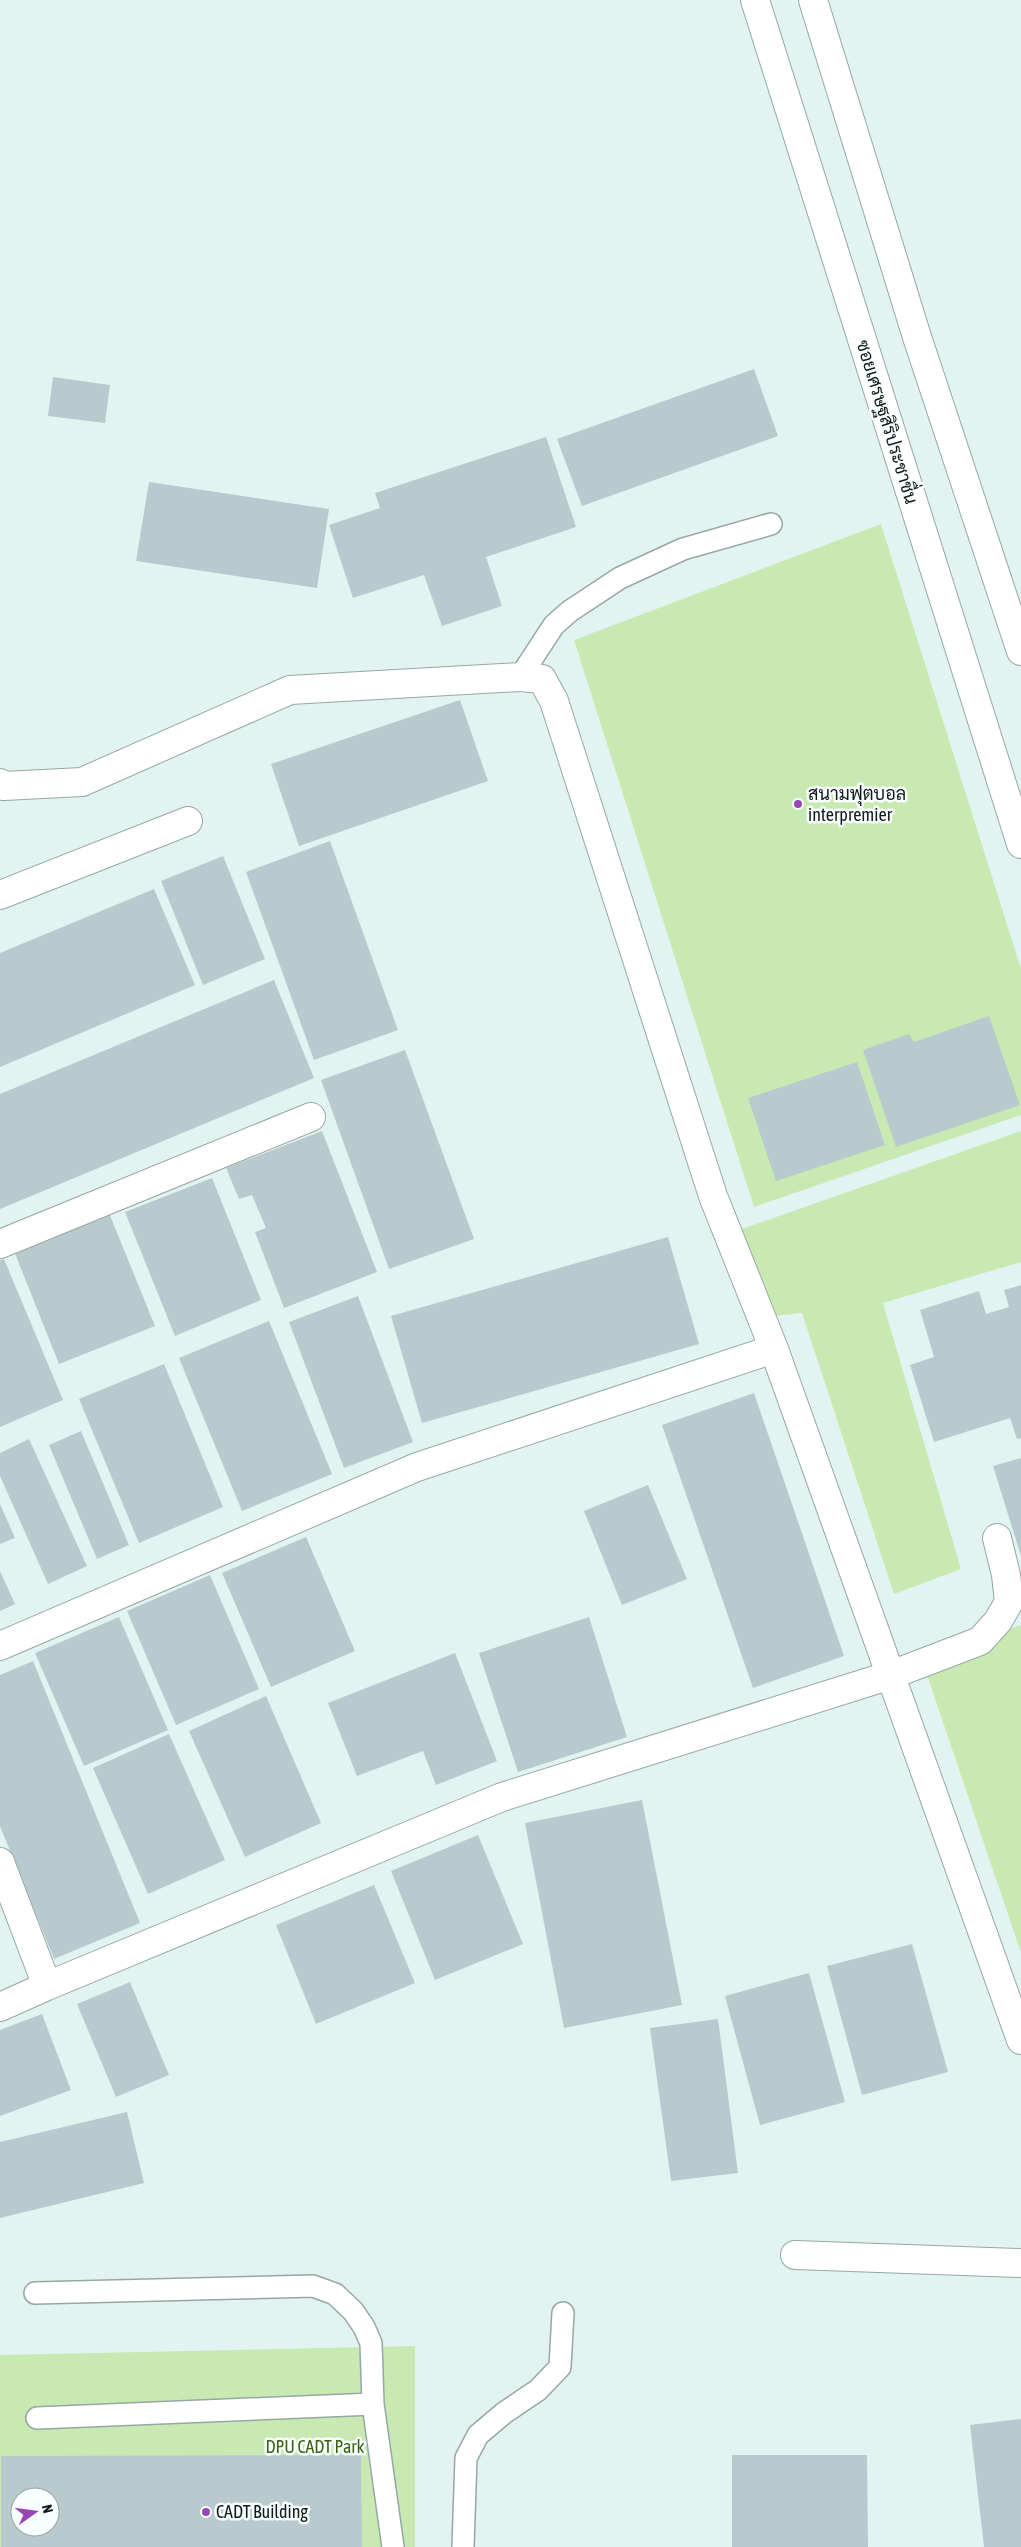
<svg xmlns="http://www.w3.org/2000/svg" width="1021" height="2547" viewBox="0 0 1021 2547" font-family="'Asap Condensed',Sarabun,sans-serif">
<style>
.green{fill:#c8eab2;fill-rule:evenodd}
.building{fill:#b8cacd;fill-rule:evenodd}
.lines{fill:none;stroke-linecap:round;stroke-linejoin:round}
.lane-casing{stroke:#96a7a5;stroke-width:24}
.street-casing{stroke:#96a7a5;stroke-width:30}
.lane{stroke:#fff;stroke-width:21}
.street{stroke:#fff;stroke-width:28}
.poi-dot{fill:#9946b5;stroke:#f8fffe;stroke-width:2}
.labels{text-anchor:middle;stroke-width:5;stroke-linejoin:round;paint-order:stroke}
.street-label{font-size:18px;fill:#121918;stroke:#f8fffe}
.poi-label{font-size:18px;fill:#121918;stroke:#f8fffe;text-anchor:start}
.park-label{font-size:18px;fill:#396214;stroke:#f8fffe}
</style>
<rect width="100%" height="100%" fill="#e2f4f2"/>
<path class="green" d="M881,524l140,445v146l-267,92 -180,-567z
M1021,1131v131l-138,41 78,266 -67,25 -92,-281 -38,4 -22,-88z
M1021,1625v328l-99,-293z
M415,2346v201h-415v-192zM20,2497h30v30h-30z"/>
<path class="building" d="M754,369l24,67 -196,70 -25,-67z
M53,377l57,8 -5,38 -57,-7z
M546,437l30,90 -90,30 16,49 -60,20 -18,-51 -71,23 -24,-73 51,-17 -5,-15z
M149,482l180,27 -12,79 -181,-27z
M460,700l28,81 -189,65 -28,-82z
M330,841l68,189 -84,30 -68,-188z
M223,856l42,103 -62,26 -42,-104z
M154,889l41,96 -195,82v-114z
M274,980l40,98 -314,131v-115z
M989,1016l31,89 -124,42 -33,-97 46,-16 5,8z
M405,1050l69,189 -85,30 -68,-189z
M857,1062l28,83 -109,36 -28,-83z
M322,1131l55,141 -93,36 -29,-76 11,-4 -14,-33 -13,4 -13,-31z
M212,1178l49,122 -86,36 -50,-124z
M109,1213l46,113 -96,38 -45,-113z
M668,1237l31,107 -277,79 -31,-107z
M4,1259l59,141 -63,27v-167z
M1021,1285v153l-4,1 -7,-21 -76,24 -24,-77 24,-8 -14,-47 59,-19 7,23 23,-7 -5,-17z
M358,1296l55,146 -69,26 -55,-146z
M269,1321l63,153 -90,37 -63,-153z
M164,1364l59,143 -84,36 -60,-144z
M754,1393l90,263 -91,32 -91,-263z
M81,1431l48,114 -32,14 -48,-114z
M29,1439l58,127 -39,18 -48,-108v-23z
M1021,1458v98l-28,-90z
M648,1485l39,94 -65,26 -38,-94z
M0,1504l15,34 -15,6z
M306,1537l49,114 -84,36 -49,-114z
M0,1571l15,33 -15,7z
M210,1575l49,114 -83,36 -49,-114z
M119,1617l49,113 -84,36 -49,-113z
M589,1617l38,120 -109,35 -39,-119z
M455,1653l42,108 -61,24 -13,-34 -66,25 -29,-73z
M33,1661l107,262 -86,36 -54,-133v-151z
M266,1696l55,127 -76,34 -56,-126z
M169,1734l56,126 -77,34 -55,-126z
M642,1800l40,205 -118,23 -39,-205z
M478,1835l45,109 -88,36 -44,-109z
M374,1885l41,98 -99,41 -40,-99z
M912,1944l36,128 -86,23 -35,-129z
M809,1973l36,129 -85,23 -35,-129z
M130,1982l39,93 -53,22 -39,-93z
M42,2014l29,76 -71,26v-86z
M718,2019l20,154 -67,8 -21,-153z
M127,2112l17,71 -144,35v-76z
M1021,2419v128h-37l-14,-122z
M361,2455l1,92h-361v-91zM20,2497h30v30h-30z
M732,2455h135l1,92h-136z"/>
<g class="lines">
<g class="lane-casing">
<path id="lane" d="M520,677l34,-52 16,-14 50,-33 63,-29 88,-25
M35,2293l278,-7 22,8 18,17 11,16 7,16 2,61 20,143
M37,2418l336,-14
M463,2547l3,-89 12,-23 26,-22 34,-23 22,-23 3,-54"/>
</g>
<g class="street-casing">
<path id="street" d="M755,0l266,844
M813,0l104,337 104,314
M0,783l4,3 78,-4 208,-92 230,-13 22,2 12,22 159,495 61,153 247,691
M0,895l188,-74
M0,1244l311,-127
M0,1646l417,-179 357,-118
M0,1862l47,124
M0,2007l47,-21 455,-189 389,-122 89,-34 18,-20 11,-19 -3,-27 -9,-37
M795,2255l226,8"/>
</g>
<use href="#lane" class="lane"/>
<use href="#street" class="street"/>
</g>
<g class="poi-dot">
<circle cx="798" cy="804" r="5"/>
<circle cx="206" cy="2512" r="5"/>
</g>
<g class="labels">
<g class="street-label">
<text transform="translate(887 422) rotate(73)" y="6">ซอยเศรษฐสิริประชาชื่น</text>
</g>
<g class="poi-label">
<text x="808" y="800">สนามฟุตบอล<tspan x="808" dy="21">interpremier</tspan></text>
<text x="216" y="2518">CADT Building</text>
</g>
<g class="park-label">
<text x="315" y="2453">DPU CADT Park</text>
</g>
</g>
<g transform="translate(35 2512) rotate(76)"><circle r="24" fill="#f8fffe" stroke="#9ca3a2"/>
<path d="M0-4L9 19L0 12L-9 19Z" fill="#9946b5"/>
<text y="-8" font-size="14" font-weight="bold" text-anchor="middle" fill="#121918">N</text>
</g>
</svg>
